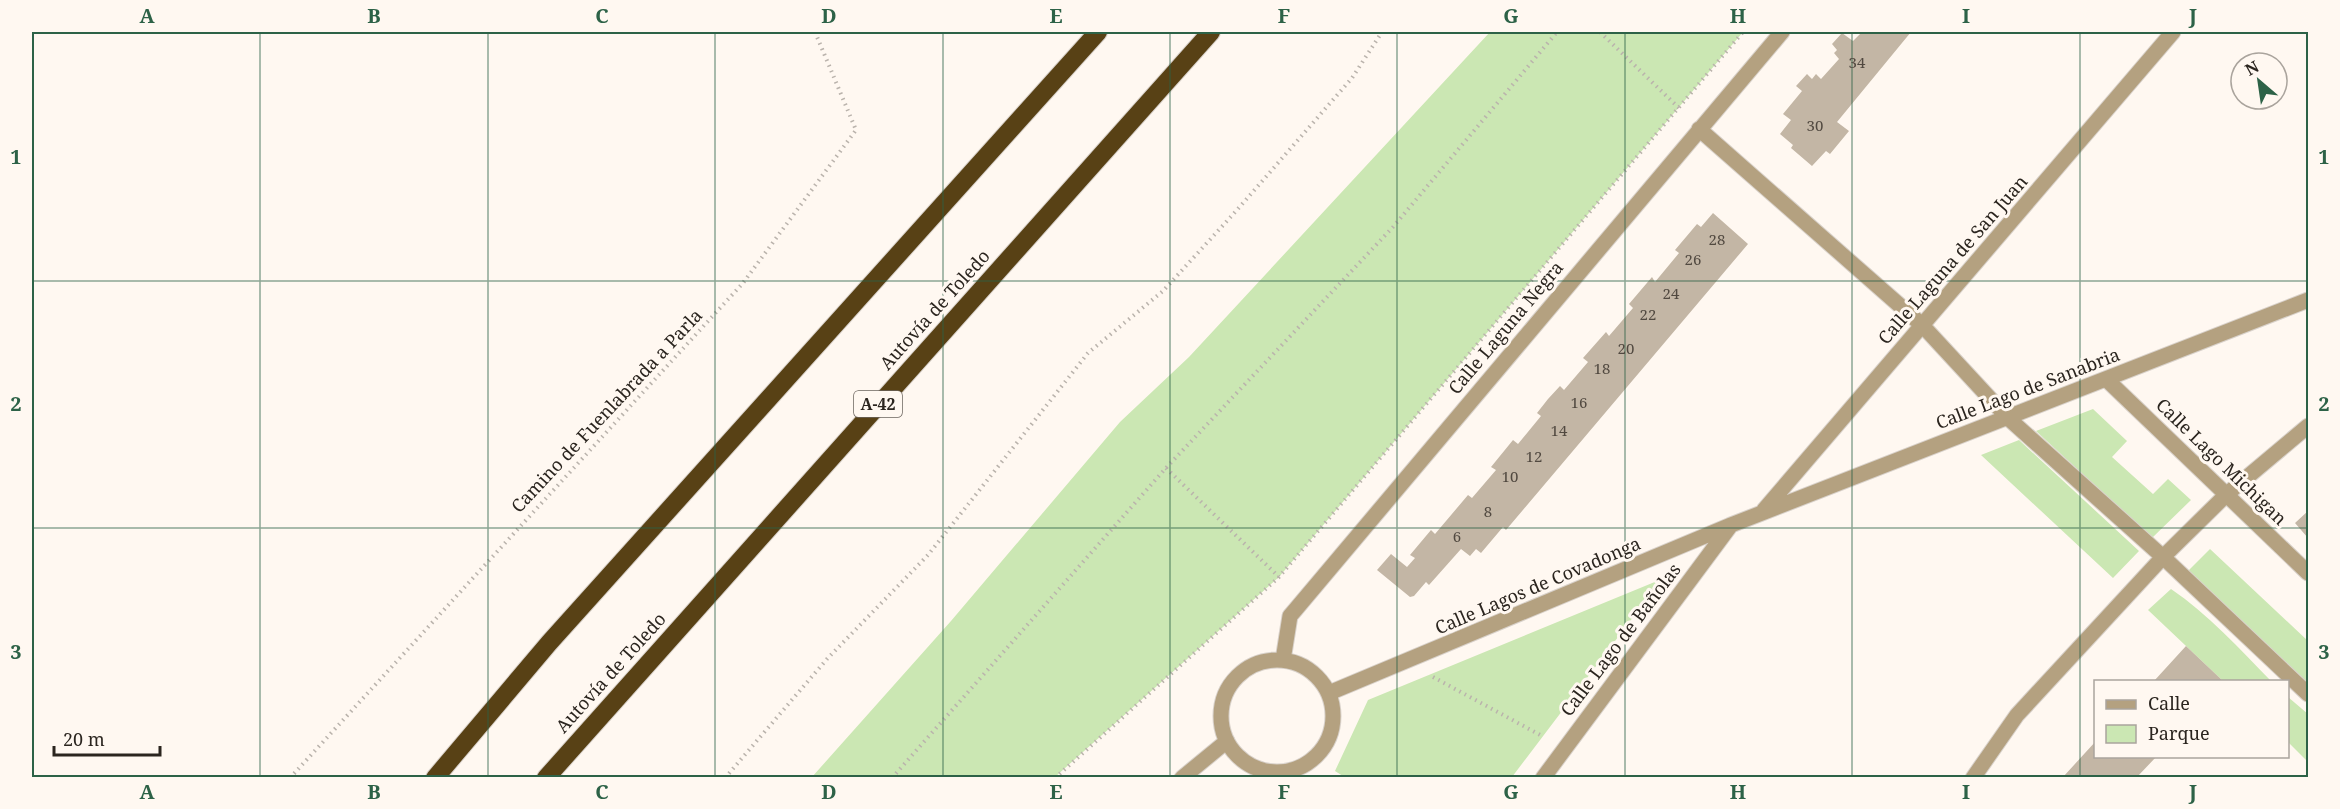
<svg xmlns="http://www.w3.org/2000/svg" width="2340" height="809" viewBox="0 0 2340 809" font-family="'Noto Serif',serif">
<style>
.green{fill:#cbe7b3}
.building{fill:#c3b6a5}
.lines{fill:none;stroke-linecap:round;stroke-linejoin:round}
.minor-casing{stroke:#d9d2cb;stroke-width:17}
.highway-casing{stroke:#d9d2cb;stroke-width:20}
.path{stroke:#bab3ac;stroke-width:4;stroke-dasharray:1.5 4.5;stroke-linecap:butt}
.minor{stroke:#b4a180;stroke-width:15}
.highway{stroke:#584115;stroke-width:18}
.grid{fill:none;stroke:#2d6247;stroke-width:1.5;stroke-opacity:0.55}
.labels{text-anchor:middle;stroke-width:6;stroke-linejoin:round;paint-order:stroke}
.number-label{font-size:15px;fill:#514940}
.shield{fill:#fff8f1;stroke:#6b645e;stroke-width:1.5}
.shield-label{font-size:16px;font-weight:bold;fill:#2b251f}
.street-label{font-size:18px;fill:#2b251f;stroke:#fff8f1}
.neatline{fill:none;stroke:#2d6247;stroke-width:2}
.grid-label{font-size:20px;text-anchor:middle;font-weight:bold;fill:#2d6247}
</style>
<rect width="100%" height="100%" fill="#fff8f1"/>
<path class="green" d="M1490,32h253l-464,545 -224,200h-243l139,-156 169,-199 69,-65z
M2093,409l34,32 -15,16 41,37 15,-15 23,21 -39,38 -116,-107z
M2019,440l120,111 -26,27 -132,-123z
M2210,549l98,92v43l-121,-112z
M1662,579l-150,198 -166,1 -11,-7 33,-71z
M2171,589c37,25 69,60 100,92h-48l-75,-71z
M2288,697l20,17v48l-20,-20z"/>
<path class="building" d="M1862,32h49l-74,90 12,9 -19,23 -4,-3 -14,15 -21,-18 2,-3 -13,-11 11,-14 -8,-6 19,-23 -6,-5 11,-12 5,5 4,-5 5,5 18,-20 -5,-6 3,-3 -5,-6 10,-11 11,8z
M1713,213l35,31 -242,286 -3,-3 -22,26 -5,-4 -6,7 -9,-7 -32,36 -3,-3 -12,14 -4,1 -33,-27 14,-16 16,13 8,-9 -5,-3 21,-25 4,4 33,-39 4,3 24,-28 -5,-3 22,-27 5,4 23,-28 -4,-3 11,-14 12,-13 4,4 24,-28 -5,-4 23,-26 3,4 24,-28 -4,-4 23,-27 3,5 24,-29 -4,-3 22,-26 4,3z
M2308,511v27l-13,-15z
M2186,646l37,35h-69z
M2096,741v15h61l-20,21h-74z"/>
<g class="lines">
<g class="minor-casing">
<path id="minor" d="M1699,129l223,196 86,93 155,139 145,137
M2106,379l202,194
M1764,510l409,-478
M1283,660l7,-44 6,-7 486,-577
M1221 716a56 56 0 1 1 112 0a56 56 0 1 1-112 0Z
M1329,693l402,-168 577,-225
M1182,778l45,-37
M1543,778l188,-253
M1973,778l44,-63 146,-158 64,-63 81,-68"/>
</g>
<g class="highway-casing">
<path id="highway" d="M435,778l114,-135 549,-611
M546,778l665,-746"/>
</g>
<path class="path" d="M1600,32l79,76
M1166,468l113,109
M1433,677l109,59
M290,778l453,-495 113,-153 -41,-98
M725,778l102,-119 101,-104 160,-202 75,-62 74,-81 115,-132 30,-46
M892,778l274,-310 227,-241 164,-195
M1055,778l224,-201 464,-545"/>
<use href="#minor" class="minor"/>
<use href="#highway" class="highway"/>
</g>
<path class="grid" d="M260,32v746M488,32v746M715,32v746M943,32v746M1170,32v746M1397,32v746M1625,32v746M1852,32v746M2080,32v746M32,281h2276M32,528h2276"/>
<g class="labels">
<g class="number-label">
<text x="1857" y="68">34</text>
<text x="1815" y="131">30</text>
<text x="1717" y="245">28</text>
<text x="1693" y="265">26</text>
<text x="1671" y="299">24</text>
<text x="1648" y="320">22</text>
<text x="1626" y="354">20</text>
<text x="1602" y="374">18</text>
<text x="1579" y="408">16</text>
<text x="1559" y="436">14</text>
<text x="1534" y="462">12</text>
<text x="1510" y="482">10</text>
<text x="1488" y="517">8</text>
<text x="1457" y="542">6</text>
</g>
<rect class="shield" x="854" y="391" width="48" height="26" rx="4.5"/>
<g class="shield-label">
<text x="878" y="410">A-42</text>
</g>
<g class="street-label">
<text transform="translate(1953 260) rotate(-49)" y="6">Calle Laguna de San Juan</text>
<text transform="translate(935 310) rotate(-48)" y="6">Autovía de Toledo</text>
<text transform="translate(1506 328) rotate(-50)" y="6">Calle Laguna Negra</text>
<text transform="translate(2028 389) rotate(-21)" y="6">Calle Lago de Sanabria</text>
<text transform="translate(607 411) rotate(-47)" y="6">Camino de Fuenlabrada a Parla</text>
<text transform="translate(2221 462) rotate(44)" y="6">Calle Lago Michigan</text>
<text transform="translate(1538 586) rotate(-23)" y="6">Calle Lagos de Covadonga</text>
<text transform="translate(1621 640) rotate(-53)" y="6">Calle Lago de Bañolas</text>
<text transform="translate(611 673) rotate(-48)" y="6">Autovía de Toledo</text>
</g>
</g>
<rect width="2340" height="809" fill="none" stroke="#fff8f1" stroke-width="66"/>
<rect x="2094" y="680" width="195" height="78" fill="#fff8f1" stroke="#aaa49d" stroke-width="1.5"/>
<rect x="2106" y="700" width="30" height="9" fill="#b4a180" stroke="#aaa49d" stroke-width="1.5"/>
<text x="2148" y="710" font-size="18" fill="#2b251f">Calle</text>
<rect x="2106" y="725" width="30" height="18" fill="#cbe7b3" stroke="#aaa49d" stroke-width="1.5"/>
<text x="2148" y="740" font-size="18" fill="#2b251f">Parque</text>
<g transform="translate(2259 81) rotate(331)"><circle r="28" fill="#fff8f1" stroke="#aaa49d" stroke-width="1.5"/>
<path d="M0-4.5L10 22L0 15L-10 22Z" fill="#2d6247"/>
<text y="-9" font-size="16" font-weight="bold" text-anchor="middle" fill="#2b251f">N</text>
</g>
<path d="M54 746v9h106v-9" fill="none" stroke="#2b251f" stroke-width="3"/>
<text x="63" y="746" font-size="18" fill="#2b251f" stroke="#fff8f1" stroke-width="4.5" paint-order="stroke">20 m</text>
<rect x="33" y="33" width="2274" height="743" class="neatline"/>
<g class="grid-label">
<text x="147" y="23">A</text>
<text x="374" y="23">B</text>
<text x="602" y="23">C</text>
<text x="829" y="23">D</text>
<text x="1056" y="23">E</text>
<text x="1284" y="23">F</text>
<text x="1511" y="23">G</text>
<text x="1738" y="23">H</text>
<text x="1966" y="23">I</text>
<text x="2193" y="23">J</text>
<text x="16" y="164">1</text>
<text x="2324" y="164">1</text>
<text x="16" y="411">2</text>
<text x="2324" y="411">2</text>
<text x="16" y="659">3</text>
<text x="2324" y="659">3</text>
<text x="147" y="799">A</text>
<text x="374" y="799">B</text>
<text x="602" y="799">C</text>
<text x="829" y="799">D</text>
<text x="1056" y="799">E</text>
<text x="1284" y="799">F</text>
<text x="1511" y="799">G</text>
<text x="1738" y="799">H</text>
<text x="1966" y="799">I</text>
<text x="2193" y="799">J</text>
</g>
</svg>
